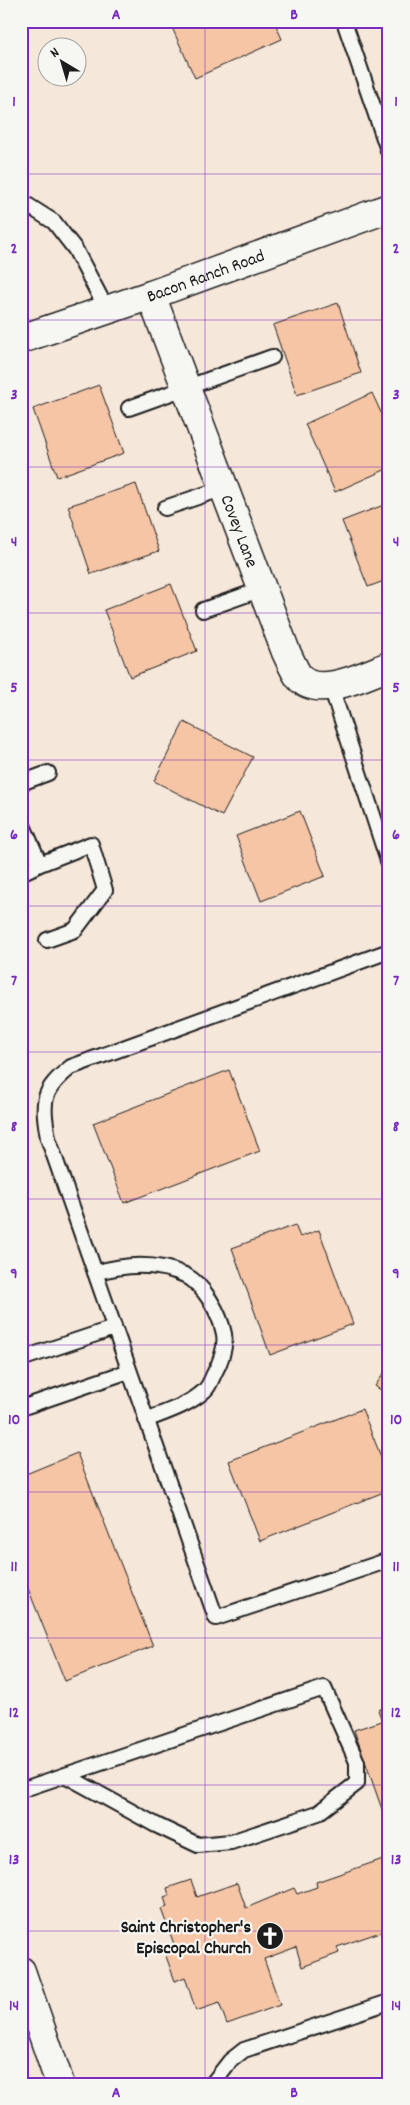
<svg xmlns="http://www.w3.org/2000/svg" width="410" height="2105" viewBox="0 0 410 2105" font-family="Dekko,sans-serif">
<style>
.building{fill:#f6c5a6;stroke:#1c1c1c}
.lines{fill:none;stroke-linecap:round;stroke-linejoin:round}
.lane-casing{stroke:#1c1c1c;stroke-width:18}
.street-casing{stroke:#1c1c1c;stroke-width:31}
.secondary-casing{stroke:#1c1c1c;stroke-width:31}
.lane{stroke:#f6f6f2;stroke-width:14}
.street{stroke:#f6f6f2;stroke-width:28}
.secondary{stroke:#f6f6f2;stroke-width:28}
.grid{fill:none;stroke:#7b2cbf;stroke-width:1;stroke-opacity:0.55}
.labels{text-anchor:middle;stroke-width:4.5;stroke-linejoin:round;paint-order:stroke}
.street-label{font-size:18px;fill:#1c1c1c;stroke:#f6f6f2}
.poi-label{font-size:18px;font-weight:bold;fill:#1c1c1c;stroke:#f6f6f2;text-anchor:end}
.neatline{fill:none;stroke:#7b2cbf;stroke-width:2}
.grid-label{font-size:16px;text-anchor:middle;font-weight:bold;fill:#7b2cbf}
</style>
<rect width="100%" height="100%" fill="#f6e7db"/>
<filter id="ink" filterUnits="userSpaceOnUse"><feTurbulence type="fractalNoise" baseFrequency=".02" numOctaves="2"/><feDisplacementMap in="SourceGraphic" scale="10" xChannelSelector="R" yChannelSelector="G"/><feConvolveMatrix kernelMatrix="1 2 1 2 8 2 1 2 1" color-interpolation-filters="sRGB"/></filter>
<g filter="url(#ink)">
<path class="building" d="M169,21h105l8,18 -87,39z
M338,303l23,70 -64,22 -24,-70z
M99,385l25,68 -67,24 -24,-68z
M372,393l17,37v38l-54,24 -30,-68z
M136,484l23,67 -68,23 -23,-68z
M389,503v76l-21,8 -26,-66z
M171,584l26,67 -67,26 -26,-67z
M184,722l69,35 -31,59 -68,-35z
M300,811l25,65 -64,25 -25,-65z
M229,1070l31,81 -136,52 -31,-80z
M295,1225l5,12 19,-7 34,94 -83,31 -38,-107z
M21,1266l5,14 -5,2z
M389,1366v30l-14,-10z
M362,1409l27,68v13l-129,51 -31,-80z
M77,1453l76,193 -88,35 -44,-110v-95z
M389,1706v123l-35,-99 28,-9 -4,-11z
M389,1857v72l-52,18 2,6 -37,14 -6,-20 -32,12 16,46 -53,19 -8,-21 -23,8 -11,-34 -10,4 -12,-33 11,-4 -13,-35 6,-2 -3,-10 5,-2 -2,-7 24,-8 6,17 40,-14 9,25 48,-20 3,6 20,-7 -1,-5z"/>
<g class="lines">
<g class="lane-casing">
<path id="lane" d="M344,21l45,132
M21,201l33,21 21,27 32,61
M129,408l143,-51
M165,508l59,-20
M203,610l59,-21
M331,687l57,174
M21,783l27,-10
M21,821l19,43 51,-20 14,46 -30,40 -28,10
M21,873l19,-9
M389,951l-318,116c-30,24 -29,34 -23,71l168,480 173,-58
M95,1273c29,-9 62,-11 90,2 19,10 35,38 39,59 2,13 -4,29 -10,40 -3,6 -5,13 -10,17 -15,14 -38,21 -58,29
M21,1359l93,-31
M21,1408l108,-37
M21,1790l303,-102 33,74v21l-39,30 -87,29 -33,3 -42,-20 -91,-50
M212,2084l18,-23 14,-11 145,-48"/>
</g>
<g class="street-casing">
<g id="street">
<path id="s1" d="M151,295l135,357c4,8 8,18 13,25 19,23 68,-3 90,-11"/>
<path id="s2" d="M21,339l130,-44 238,-87"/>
</g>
</g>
<g class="secondary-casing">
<path id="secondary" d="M21,1971l39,113"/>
</g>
<use href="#lane" class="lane"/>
<use href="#street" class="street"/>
<use href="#secondary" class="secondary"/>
</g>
</g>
<path class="grid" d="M205,21v2063M21,174h368M21,320h368M21,467h368M21,613h368M21,760h368M21,906h368M21,1052h368M21,1199h368M21,1345h368M21,1492h368M21,1638h368M21,1785h368M21,1931h368"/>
<defs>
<g id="church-disc" transform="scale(1.4375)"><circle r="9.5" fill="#1c1c1c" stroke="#f6f6f2"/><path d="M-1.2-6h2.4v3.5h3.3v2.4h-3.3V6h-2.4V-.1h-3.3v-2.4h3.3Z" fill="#fff"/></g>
</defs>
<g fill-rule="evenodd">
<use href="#church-disc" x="270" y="1936"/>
</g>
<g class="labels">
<g class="street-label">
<text dy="6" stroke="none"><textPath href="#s2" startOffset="195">Bacon Ranch Road</textPath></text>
<text dy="6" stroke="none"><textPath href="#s1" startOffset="252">Covey Lane</textPath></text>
</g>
<g class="poi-label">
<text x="251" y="1932">Saint Christopher's<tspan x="251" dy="21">Episcopal Church</tspan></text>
</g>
</g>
<rect width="410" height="2105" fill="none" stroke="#f6f6f2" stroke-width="55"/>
<g transform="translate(62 62) rotate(322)"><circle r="24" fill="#f6f6f2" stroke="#9f9f9c"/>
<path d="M0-4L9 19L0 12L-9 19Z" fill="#1c1c1c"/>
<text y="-8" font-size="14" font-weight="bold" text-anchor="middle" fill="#1c1c1c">N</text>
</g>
<rect x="28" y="28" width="354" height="2050" class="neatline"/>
<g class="grid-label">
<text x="116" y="19">A</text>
<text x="294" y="19">B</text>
<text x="14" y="106">1</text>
<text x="396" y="106">1</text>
<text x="14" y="253">2</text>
<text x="396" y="253">2</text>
<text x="14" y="399">3</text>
<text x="396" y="399">3</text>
<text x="14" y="546">4</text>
<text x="396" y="546">4</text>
<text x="14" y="692">5</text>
<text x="396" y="692">5</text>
<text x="14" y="839">6</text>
<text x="396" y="839">6</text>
<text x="14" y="985">7</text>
<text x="396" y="985">7</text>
<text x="14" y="1131">8</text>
<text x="396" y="1131">8</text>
<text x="14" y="1278">9</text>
<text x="396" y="1278">9</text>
<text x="14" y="1424">10</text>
<text x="396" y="1424">10</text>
<text x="14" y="1571">11</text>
<text x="396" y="1571">11</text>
<text x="14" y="1717">12</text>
<text x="396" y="1717">12</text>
<text x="14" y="1864">13</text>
<text x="396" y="1864">13</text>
<text x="14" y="2010">14</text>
<text x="396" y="2010">14</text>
<text x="116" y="2097">A</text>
<text x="294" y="2097">B</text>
</g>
</svg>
